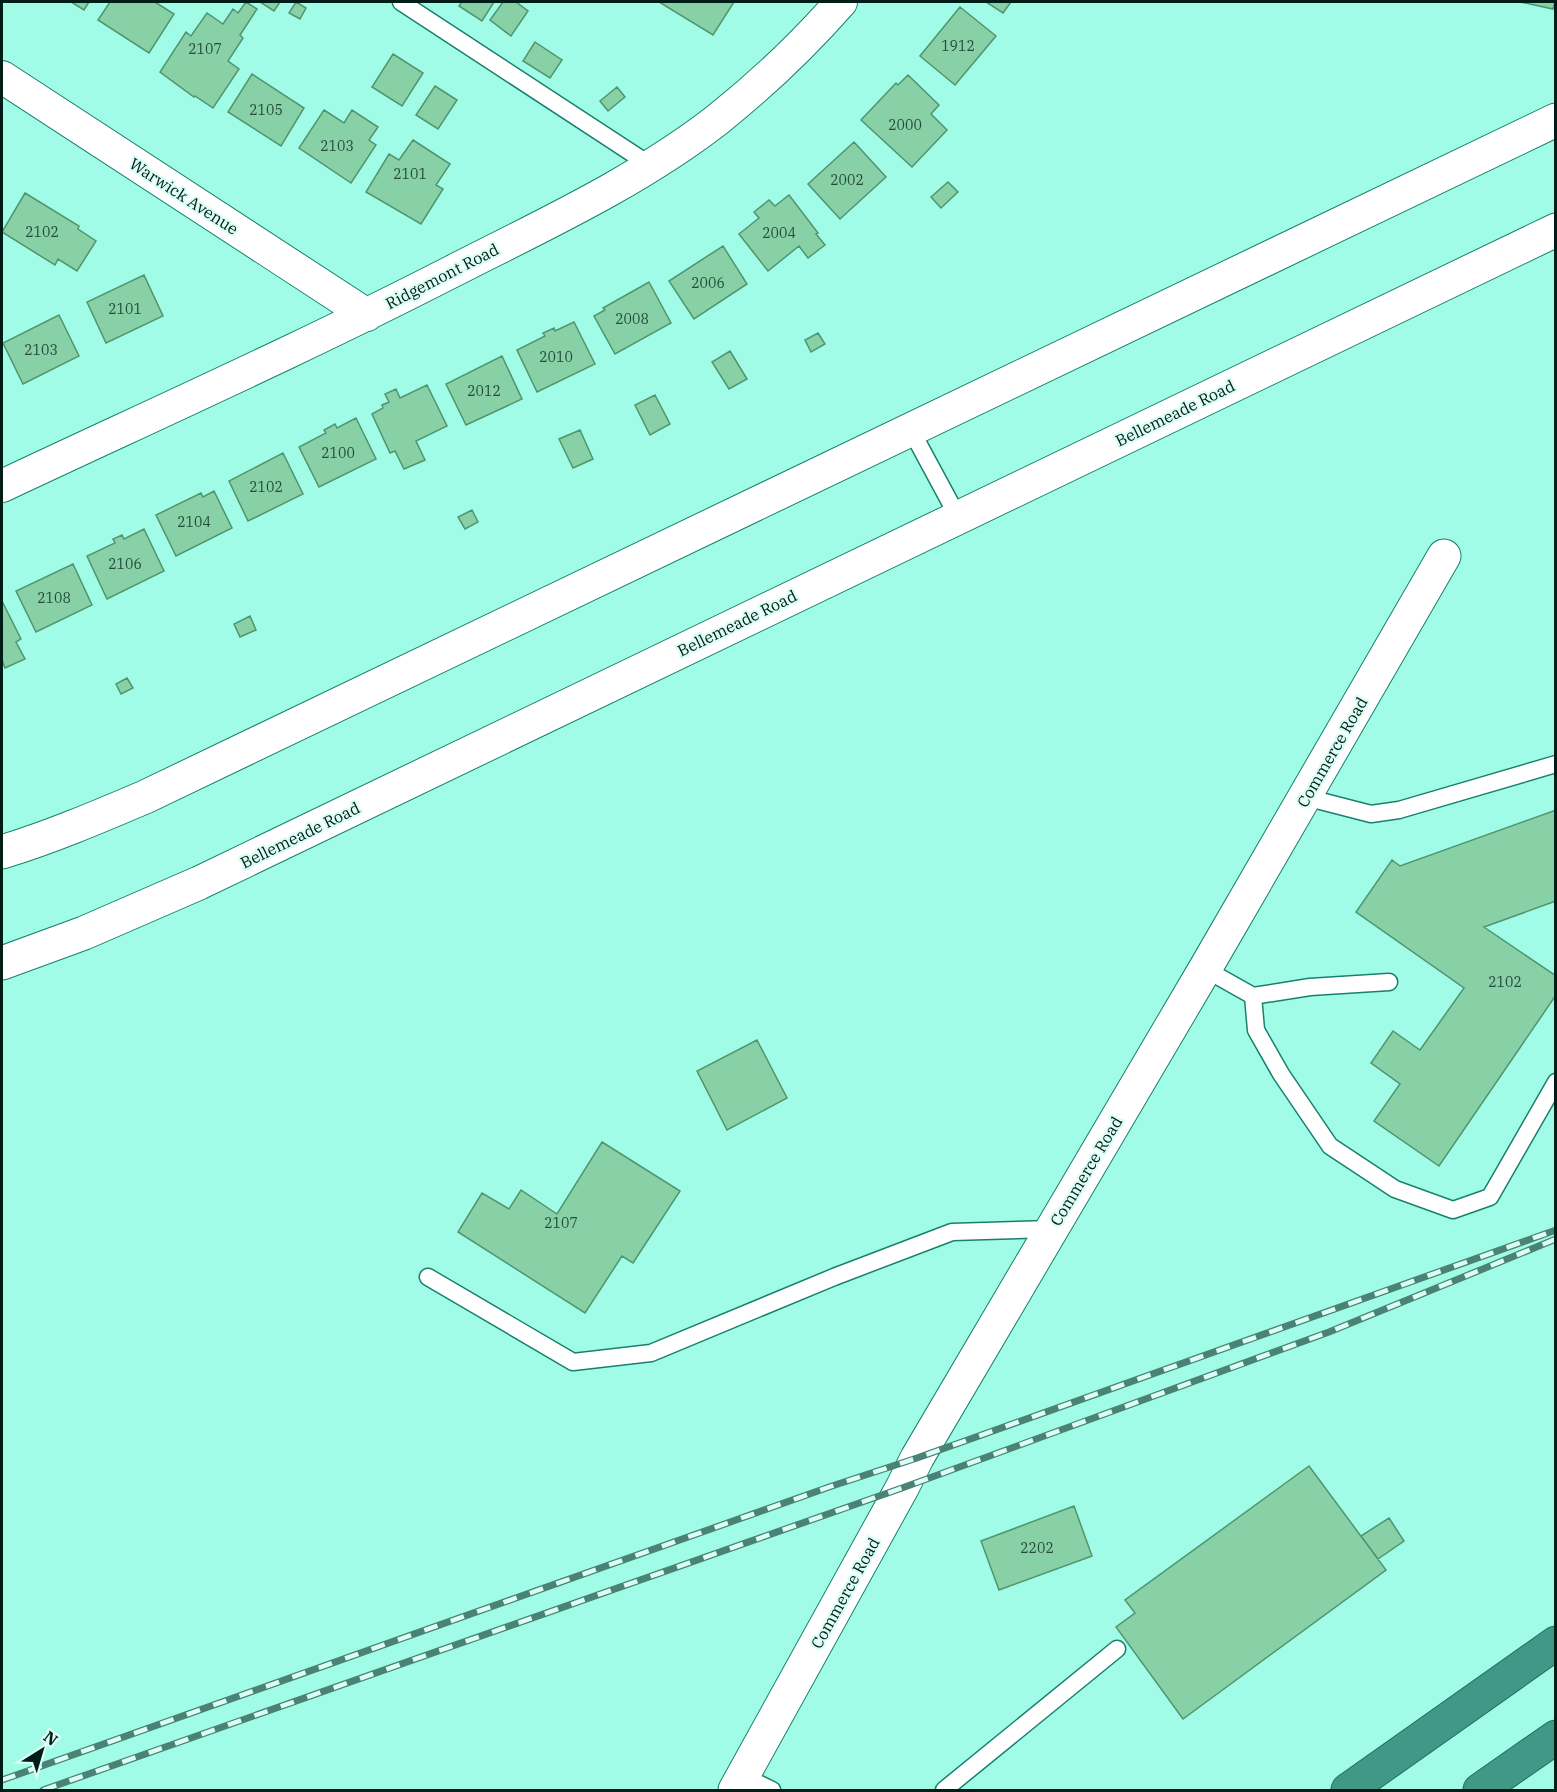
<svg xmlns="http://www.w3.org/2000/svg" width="1557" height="1792" viewBox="0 0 1557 1792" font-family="'IBM Plex Serif',serif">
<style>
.building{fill:#88d0a6;stroke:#4f956e;stroke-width:1.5}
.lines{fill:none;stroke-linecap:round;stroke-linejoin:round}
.lane-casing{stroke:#18806e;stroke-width:19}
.street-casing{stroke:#18806e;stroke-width:34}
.secondary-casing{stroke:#18806e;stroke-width:35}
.highway-casing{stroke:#2a6d5f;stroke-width:35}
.lane{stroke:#fff;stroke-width:16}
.street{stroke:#fff;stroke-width:32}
.secondary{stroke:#fff;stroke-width:33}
.highway{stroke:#409886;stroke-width:33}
.rail-casing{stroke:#4a8376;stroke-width:7}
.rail{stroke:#dbfdf4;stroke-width:4.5;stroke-dasharray:14;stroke-linecap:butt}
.labels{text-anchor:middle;stroke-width:4.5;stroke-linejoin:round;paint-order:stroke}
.number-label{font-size:14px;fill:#234a3b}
.street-label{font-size:16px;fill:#011d17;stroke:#dbfdf4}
</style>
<rect width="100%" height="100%" fill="#a0fce7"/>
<path class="building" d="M71,2h18l-5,8z
M110,2h45l19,12 -25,39 -51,-33z
M246,2l11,7 -17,26 3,3 -15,23 11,8 -26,39 -18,-12 -1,1 -34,-25 26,-40 5,4 16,-23 16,11 10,-15 5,4z
M260,2h20l-6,9z
M296,2l10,6 -6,11 -11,-6z
M462,2h32l-12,19 -23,-15z
M503,2h13l12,9 -17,25 -21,-16z
M659,2h75l-21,33z
M986,2h25l-8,11z
M1520,2h35l-2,7z
M960,7l36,29 -41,49 -35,-29z
M535,42l27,18 -12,18 -27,-17z
M393,54l30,19 -21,33 -30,-19z
M252,74l52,34 -23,38 -53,-34z
M908,75l31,30 -8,9 16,16 -35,37 -51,-47 35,-37 2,2z
M435,86l22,14 -19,29 -22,-14z
M617,87l8,10 -17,14 -8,-10z
M324,110l20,13 8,-13 26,17 -9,13 7,5 -25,38 -52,-35z
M413,140l37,24 -14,21 7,4 -22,35 -55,-32 23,-38 10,6z
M854,142l32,35 -46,42 -32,-35z
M948,182l10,10 -17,16 -10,-11z
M25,193l54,33 -1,3 18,12 -19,30 -19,-12 -3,6 -53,-33z
M789,195l29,38 -2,1 9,11 -17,13 -9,-12 -31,25 -29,-37 20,-16 -5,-6 15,-12 6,6z
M723,246l24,38 -53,35 -25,-38z
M144,275l19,41 -57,27 -19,-41z
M649,282l22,41 -56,31 -21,-38 11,-6 -2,-2z
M59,315l20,41 -56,28 -20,-41z
M574,322l21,42 -58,28 -20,-42 28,-14 -2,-3 11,-5 1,3z
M818,333l7,11 -14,8 -6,-12z
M730,351l17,28 -18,10 -17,-27z
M502,356l20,43 -56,26 -20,-41z
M427,385l20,41 -31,15 9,19 -21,9 -9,-18 -5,2 -18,-39 11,-6 -1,-3 7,-3 -4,-8 11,-5 4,9z
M655,395l15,29 -20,11 -15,-30z
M356,418l20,41 -57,28 -20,-40 27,-14 -2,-3 11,-6 2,4z
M580,430l13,29 -20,9 -14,-29z
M283,453l20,41 -55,27 -19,-40z
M214,491l18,37 -56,28 -20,-41 45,-22 2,4z
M472,510l6,12 -13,7 -7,-12z
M144,529l20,42 -57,28 -20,-43 28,-13 -2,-4 9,-4 2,4z
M73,564l19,41 -56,27 -20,-41z
M2,601l19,38 -5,3 9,17 -20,9 -3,-8z
M250,616l6,14 -16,7 -6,-13z
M127,678l6,10 -12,6 -5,-10z
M1556,810v91l-72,26 72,49v19l-117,171 -65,-45 26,-37 -29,-21 22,-32 27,19 44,-62 -108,-76 36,-52 8,6z
M757,1040l30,58 -60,32 -30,-59z
M602,1142l78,49 -47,72 -11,-7 -37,57 -127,-81 24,-39 27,16 12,-19 36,24z
M1309,1466l77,104 -203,149 -67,-92 19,-14 -10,-13z
M1074,1506l18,50 -93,34 -18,-49z
M1389,1518l15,23 -26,18 -17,-23z"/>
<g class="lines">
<g class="lane-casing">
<path id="lane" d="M401,2l249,163
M911,430l47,87
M1305,797l66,17 28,-4 157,-46
M1205,969l48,27 3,34 25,44 49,72 65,43 58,21 37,-13 66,-115
M1253,996l57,-9 79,-5
M428,1277l145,85 78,-9 183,-76 118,-45 100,-3
M743,1776l29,14
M944,1790l173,-141"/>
</g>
<g class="street-casing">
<path id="street" d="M2,77l365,238
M2,486c151,-71 303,-139 451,-215 90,-46 184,-89 264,-151 44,-35 87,-76 124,-118"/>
</g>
<g class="secondary-casing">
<path id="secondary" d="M2,852c49,-15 96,-35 143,-55l1411,-677
M2,963l82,-30 115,-50 1357,-653
M735,1790l167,-302 15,-30 288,-489 239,-413"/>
</g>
<g class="highway-casing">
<path id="highway" d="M1348,1790l208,-147
M1480,1790l76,-53"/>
</g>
<use href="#lane" class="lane"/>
<use href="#street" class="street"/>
<use href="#secondary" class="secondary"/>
<use href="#highway" class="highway"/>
<g class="rail-casing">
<path id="rail" d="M2,1780l830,-294 85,-28 639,-228
M43,1790l859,-302 427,-156 227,-93"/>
</g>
<use href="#rail" class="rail"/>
</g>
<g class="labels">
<g class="number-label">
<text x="958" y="51">1912</text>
<text x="205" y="54">2107</text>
<text x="266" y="115">2105</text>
<text x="905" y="130">2000</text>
<text x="337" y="151">2103</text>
<text x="410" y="179">2101</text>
<text x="847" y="185">2002</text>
<text x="42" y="237">2102</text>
<text x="779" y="238">2004</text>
<text x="708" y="288">2006</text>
<text x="125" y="314">2101</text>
<text x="632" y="324">2008</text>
<text x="41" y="355">2103</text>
<text x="556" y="362">2010</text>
<text x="484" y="396">2012</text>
<text x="338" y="458">2100</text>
<text x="266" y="492">2102</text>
<text x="194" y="527">2104</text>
<text x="125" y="569">2106</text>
<text x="54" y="603">2108</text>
<text x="1505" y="987">2102</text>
<text x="561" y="1228">2107</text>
<text x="1037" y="1553">2202</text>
</g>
<g class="street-label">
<text transform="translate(184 196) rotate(33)" y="6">Warwick Avenue</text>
<text transform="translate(442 276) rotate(-27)" y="6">Ridgemont Road</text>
<text transform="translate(1175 413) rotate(-26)" y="6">Bellemeade Road</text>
<text transform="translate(737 623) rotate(-26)" y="6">Bellemeade Road</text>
<text transform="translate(1332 752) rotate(-60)" y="6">Commerce Road</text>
<text transform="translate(300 835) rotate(-26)" y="6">Bellemeade Road</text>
<text transform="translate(1086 1171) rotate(-59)" y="6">Commerce Road</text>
<text transform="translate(845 1593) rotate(-61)" y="6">Commerce Road</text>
</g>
</g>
<rect width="1557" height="1792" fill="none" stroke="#011d17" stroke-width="6"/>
<g transform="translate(42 1750) rotate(37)" stroke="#dbfdf4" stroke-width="4.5" paint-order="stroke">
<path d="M0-4.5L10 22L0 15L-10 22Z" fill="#011d17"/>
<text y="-9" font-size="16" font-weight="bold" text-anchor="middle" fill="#011d17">N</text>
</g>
</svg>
